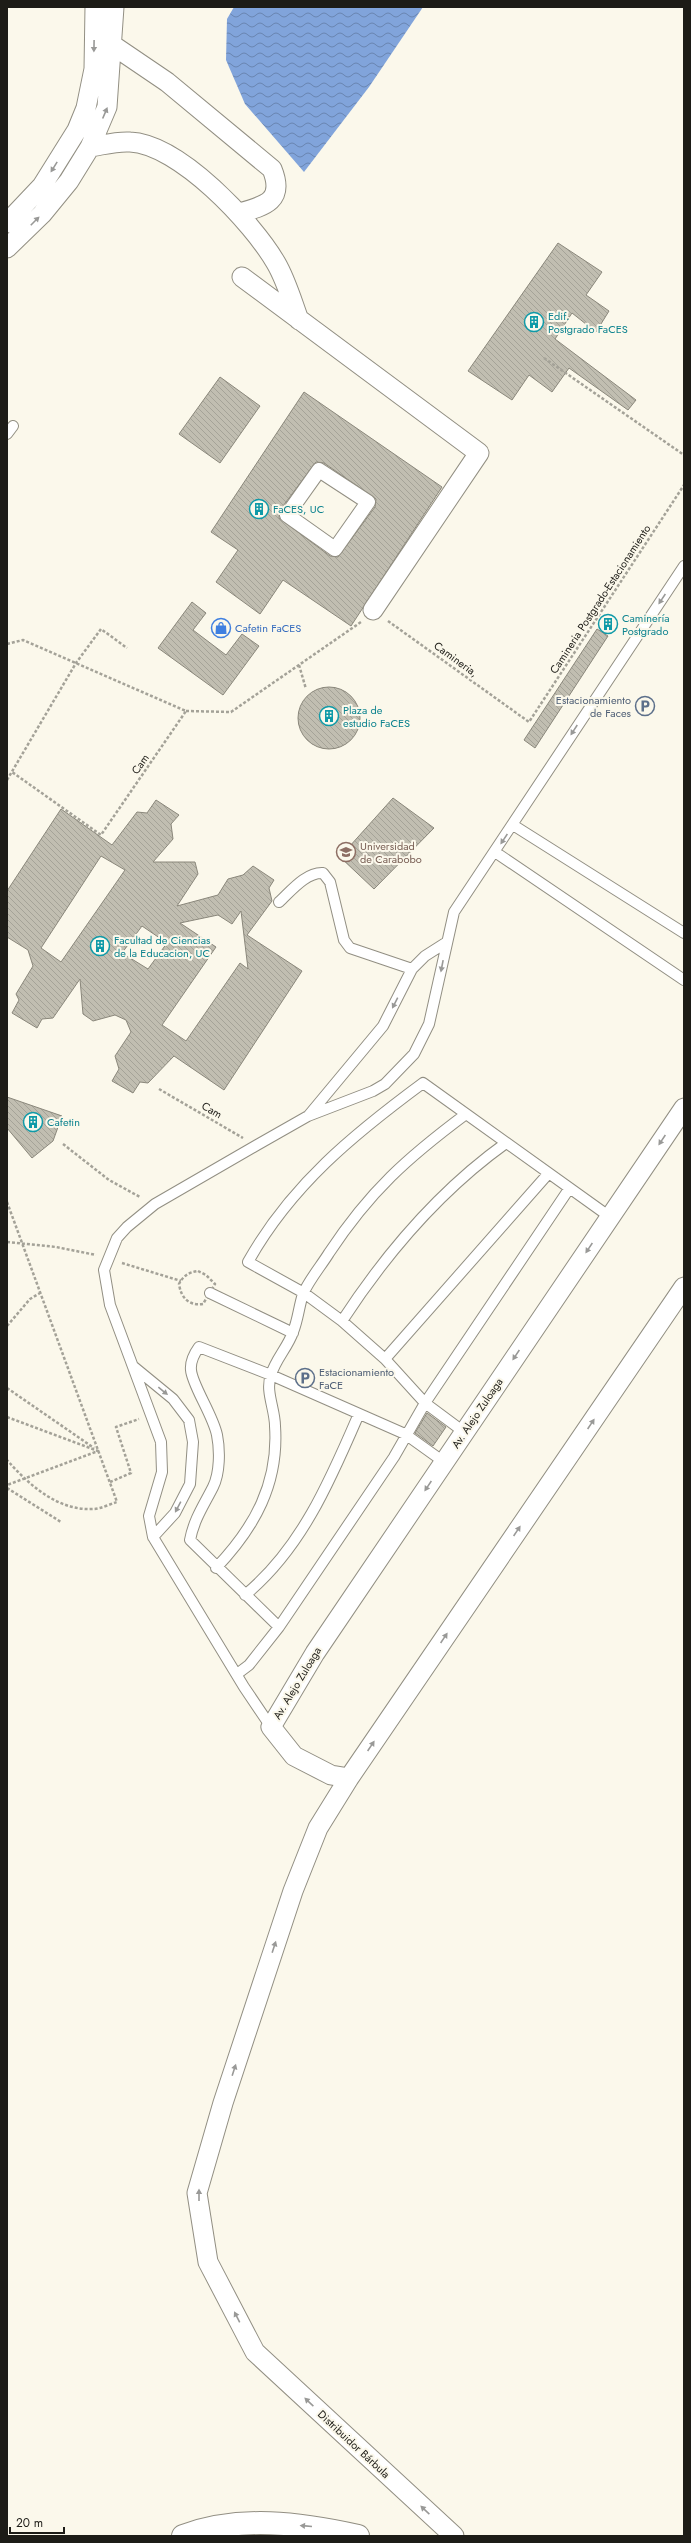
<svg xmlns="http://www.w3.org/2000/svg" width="691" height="2543" viewBox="0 0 691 2543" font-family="Jost,sans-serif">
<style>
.water{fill:url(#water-waves)}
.building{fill:url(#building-back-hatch);stroke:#8a877b;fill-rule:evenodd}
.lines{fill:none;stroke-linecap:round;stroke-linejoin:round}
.service-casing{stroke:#928f83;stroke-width:12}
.pedestrian-casing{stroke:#928f83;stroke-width:16}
.minor-casing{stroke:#928f83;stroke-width:21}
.motorway-casing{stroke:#928f83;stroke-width:24}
.path{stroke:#a4a298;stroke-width:2.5;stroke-dasharray:3 2;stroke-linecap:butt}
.service{stroke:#fff;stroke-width:10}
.pedestrian{stroke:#fff;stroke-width:14}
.minor{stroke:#fff;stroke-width:19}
.motorway{stroke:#fff;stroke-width:22}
.oneway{fill:#999997}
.labels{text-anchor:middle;stroke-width:4;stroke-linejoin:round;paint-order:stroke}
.culture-label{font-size:11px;fill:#0d838f;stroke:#fbf8eb;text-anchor:start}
.street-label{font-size:11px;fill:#1d1c17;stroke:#fbf8eb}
.shop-label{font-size:11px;fill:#366cbe;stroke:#fbf8eb;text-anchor:start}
.service-label{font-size:11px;fill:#4e5e75;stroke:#fbf8eb;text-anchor:end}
.education-label{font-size:11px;fill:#785e54;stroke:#fbf8eb;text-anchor:start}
</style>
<defs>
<pattern id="water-waves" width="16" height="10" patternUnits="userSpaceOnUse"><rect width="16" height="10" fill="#81a4db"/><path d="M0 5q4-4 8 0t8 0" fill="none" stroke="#6985b1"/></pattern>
<pattern id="building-back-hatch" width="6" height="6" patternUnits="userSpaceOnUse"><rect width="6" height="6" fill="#c1beb1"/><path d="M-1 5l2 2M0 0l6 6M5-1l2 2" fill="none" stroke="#a5a398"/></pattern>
</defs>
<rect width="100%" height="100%" fill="#fbf8eb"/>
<path class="water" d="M234,7h189l-54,80 -65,85 -59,-68 -19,-44 1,-41z"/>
<path class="building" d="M558,243l44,29 -16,23 23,16 -13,21 -24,-19 -17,26 81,61 -8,10 -59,-42 -17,24 -23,-17 -17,25 -44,-29z
M220,377l40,29 -40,57 -41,-29z
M304,392l138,95 -91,139 -68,-46 -23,34 -44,-32 22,-32 -27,-18zM316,462l8,1 52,36 -1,8 -37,50 -8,-1 -51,-38 1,-8z
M192,602l14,11 -13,17 33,25 16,-21 17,12 -36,49 -65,-47z
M597,629l11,7 -73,112 -11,-8z
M298 718a31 31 0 1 1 62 0a31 31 0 1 1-62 0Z
M393,798l41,30 -60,61 -34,-32z
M156,800l23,15 -8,9 2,15 -20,23h42l3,12 -21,32 41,-11 10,-16 15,-4 10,-9 21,14 -5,8 3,13 -25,34 55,36 -78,119 -50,-34 -26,27 -8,-1 -7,11 -21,-12 7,-12 -4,-13 16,-24 -5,-12 -11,-5 -22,6 -10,-7 -3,-35 -27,39 -11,1 -5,9 -25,-15 7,-13 -3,-6 17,-28 -5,-16 -21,-13v-46l54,-82 51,36 25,-33 10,1zM101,856l24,14 -64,92 -20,-14zM241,911l7,58 -8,-6 -54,78 -24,-16 54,-78 -36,-24 38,-8 14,9zM142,926l25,17 -19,26 -26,-16z
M7,1097l55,19 -9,25 -21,17 -25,-30z
M427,1413l19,14 -13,19 -18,-13z"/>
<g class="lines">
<g class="service-casing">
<path id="service" d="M7,434l6,-8
M513,825l171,108
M495,852l189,128
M279,902c12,-11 27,-30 44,-29l7,9 14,58 6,8 62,21
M309,1115l74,-89 29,-57 13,-13 22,-14
M210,1293l83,40
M342,1321c45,-69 97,-130 164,-178
M385,1359l163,-185
M134,1367l39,32 16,21 4,22 -3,42 -15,29 -22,24
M464,1432l-39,-29 -40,-44 -43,-38 -38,-28 -56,-31c43,-77 106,-128 175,-179l187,134
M216,1568c39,-41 63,-85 59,-142 0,-17 -10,-35 -4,-51 4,-15 17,-28 22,-43 5,-12 6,-26 10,-38 6,-14 18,-28 26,-41 41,-62 78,-95 137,-139
M245,1595c56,-46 85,-114 113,-179
M279,1627l-89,-87c4,-21 14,-35 23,-53 7,-14 7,-37 4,-52 -4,-20 -25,-50 -26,-65 -1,-9 3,-16 8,-23l72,28 134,59 39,28
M237,1674l12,-9 30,-38 115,-170 31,-54 144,-214
M271,1727l-27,-40 -91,-150 -4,-21 13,-44 -1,-30 -51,-137 -6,-35 13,-32 10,-11 28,-23 102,-59 51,-29 65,-25 12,-7 29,-30 15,-30 25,-112 230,-346"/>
</g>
<g class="pedestrian-casing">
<path id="pedestrian" d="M319,470l49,32 -33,47 -48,-34z"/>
</g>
<g class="minor-casing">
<path id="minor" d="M111,44l56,38 105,87c13,32 -7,37 -33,44
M90,147c13,-2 27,-6 40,-5 49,2 123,81 146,121 10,17 16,38 23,57
M7,223l35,-37 35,-56 9,-22 8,-39 1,-62
M7,248l35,-34 27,-33 21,-34 17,-40 7,-100
M242,277l237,176 -106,157
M349,1778l-18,-3 -37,-19 -23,-29 44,-74 369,-545
M454,2536l-199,-184 -47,-90 -11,-69 26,-90 70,-212 25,-63 31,-50 335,-491"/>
</g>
<g class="motorway-casing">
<path id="motorway" d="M183,2536c57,-21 117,-13 175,0"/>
</g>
<path class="path" d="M544,358l140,97
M388,621l141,101 155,-237
M7,644l16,-4 163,71 -85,124 -89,-63
M299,665l7,24
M186,711l45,1 130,-90
M7,780l69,-117 25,-34 26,19
M159,1089l84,49
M63,1144l46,36 31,17
M7,1202l110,300c-7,2 -16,7 -24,7 -35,2 -64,-24 -86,-49
M7,1242l49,5 40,8
M122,1263l59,18
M198,1271l8,4 9,9 -12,20c-14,2 -22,-6 -24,-20 4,-8 10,-12 19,-13z
M7,1326l23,-27 10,-6
M7,1388l87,60
M7,1417l91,34 -91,34
M110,1482l21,-9 -15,-46 23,-8
M7,1488l54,34"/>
<use href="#service" class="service"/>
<use href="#pedestrian" class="pedestrian"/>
<use href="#minor" class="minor"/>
<use href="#motorway" class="motorway"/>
</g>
<defs><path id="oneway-solid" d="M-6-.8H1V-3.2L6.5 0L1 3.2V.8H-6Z"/></defs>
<g class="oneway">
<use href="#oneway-solid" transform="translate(94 46) rotate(91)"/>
<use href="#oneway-solid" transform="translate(105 113) rotate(-67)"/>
<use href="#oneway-solid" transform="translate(54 167) rotate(122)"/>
<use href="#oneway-solid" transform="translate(35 221) rotate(-45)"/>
<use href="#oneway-solid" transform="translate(662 599) rotate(124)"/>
<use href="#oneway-solid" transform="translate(574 730) rotate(123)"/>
<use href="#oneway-solid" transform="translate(504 839) rotate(124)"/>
<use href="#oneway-solid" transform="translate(442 966) rotate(101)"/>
<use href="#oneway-solid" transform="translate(395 1003) rotate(117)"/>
<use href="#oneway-solid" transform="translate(662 1140) rotate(124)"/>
<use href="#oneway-solid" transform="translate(589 1248) rotate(124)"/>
<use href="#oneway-solid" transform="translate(516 1355) rotate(124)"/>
<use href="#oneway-solid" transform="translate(163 1391) rotate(39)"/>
<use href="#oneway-solid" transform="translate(591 1424) rotate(-56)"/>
<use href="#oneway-solid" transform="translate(428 1486) rotate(124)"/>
<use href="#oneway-solid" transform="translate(178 1507) rotate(118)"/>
<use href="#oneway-solid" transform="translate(517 1531) rotate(-56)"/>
<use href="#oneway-solid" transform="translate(444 1638) rotate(-56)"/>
<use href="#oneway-solid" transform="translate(371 1746) rotate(-56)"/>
<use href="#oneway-solid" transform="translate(274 1947) rotate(-72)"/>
<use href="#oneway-solid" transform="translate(234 2070) rotate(-72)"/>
<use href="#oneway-solid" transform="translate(199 2195) rotate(-90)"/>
<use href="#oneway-solid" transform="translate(237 2317) rotate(-117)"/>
<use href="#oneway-solid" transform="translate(309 2402) rotate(-137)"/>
<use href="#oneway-solid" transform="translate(425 2510) rotate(-137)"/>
<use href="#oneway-solid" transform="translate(306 2526) rotate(-175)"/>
</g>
<defs>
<g id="building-ring" transform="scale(1)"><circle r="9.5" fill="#fbf8eb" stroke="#0f9aa8" stroke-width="1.5"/><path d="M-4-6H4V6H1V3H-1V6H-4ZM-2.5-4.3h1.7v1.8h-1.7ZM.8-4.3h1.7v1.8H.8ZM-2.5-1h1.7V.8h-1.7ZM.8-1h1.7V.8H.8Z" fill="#0f9aa8"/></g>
<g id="shop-ring" transform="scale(1)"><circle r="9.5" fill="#fbf8eb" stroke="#3f7fe0" stroke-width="1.5"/><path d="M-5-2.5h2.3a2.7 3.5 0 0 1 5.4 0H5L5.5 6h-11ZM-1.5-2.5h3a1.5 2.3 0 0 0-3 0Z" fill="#3f7fe0"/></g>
<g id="parking-ring" transform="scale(1)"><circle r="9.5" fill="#fbf8eb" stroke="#5c6f8a" stroke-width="1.5"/><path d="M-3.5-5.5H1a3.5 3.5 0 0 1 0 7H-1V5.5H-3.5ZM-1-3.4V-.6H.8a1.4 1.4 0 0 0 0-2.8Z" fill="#5c6f8a"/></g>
<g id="university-ring" transform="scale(1)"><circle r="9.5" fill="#fbf8eb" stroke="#8d6e63" stroke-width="1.5"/><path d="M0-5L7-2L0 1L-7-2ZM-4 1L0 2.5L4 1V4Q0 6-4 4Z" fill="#8d6e63"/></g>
</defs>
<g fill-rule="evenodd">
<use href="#building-ring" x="534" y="322"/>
<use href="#building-ring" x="259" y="509"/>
<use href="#building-ring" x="608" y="624"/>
<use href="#shop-ring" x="221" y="628"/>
<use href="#parking-ring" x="645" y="706"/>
<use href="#building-ring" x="329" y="716"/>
<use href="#university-ring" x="346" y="852"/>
<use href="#building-ring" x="100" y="946"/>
<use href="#building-ring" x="33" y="1122"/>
<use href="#parking-ring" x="305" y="1378"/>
</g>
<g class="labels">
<g class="culture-label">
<text x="548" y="320">Edif.<tspan x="548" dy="13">Postgrado FaCES</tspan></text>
<text x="273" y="513">FaCES, UC</text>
<text x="622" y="622">Caminería<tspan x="622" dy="13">Postgrado</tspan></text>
<text x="343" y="714">Plaza de<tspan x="343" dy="13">estudio FaCES</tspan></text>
<text x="114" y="944">Facultad de Ciencias<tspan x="114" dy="13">de la Educacion, UC</tspan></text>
<text x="47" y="1126">Cafetin</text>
</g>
<g class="street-label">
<text transform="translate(600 599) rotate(-57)" y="4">Camineria Postgrado-Estacionamiento</text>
<text transform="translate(456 659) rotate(36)" y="4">Camineria,</text>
<text transform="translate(140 764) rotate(-55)" y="4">Cam</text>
<text transform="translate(212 1110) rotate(30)" y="4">Cam</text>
<text transform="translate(477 1413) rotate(-56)" y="4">Av. Alejo Zuloaga</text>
<text transform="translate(297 1683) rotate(-59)" y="4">Av. Alejo Zuloaga</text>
<text transform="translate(354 2444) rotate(43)" y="4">Distribuidor Bárbula</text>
</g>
<g class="shop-label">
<text x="235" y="632">Cafetin FaCES</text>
</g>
<g class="service-label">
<text x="631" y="704">Estacionamiento<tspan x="631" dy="13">de Faces</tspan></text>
<text x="319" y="1376" text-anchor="start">Estacionamiento<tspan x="319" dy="13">FaCE</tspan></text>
</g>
<g class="education-label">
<text x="360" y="850">Universidad<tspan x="360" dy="13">de Carabobo</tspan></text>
</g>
</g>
<rect width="691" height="2543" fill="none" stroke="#1d1c17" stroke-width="16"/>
<path d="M10 2527v6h54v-6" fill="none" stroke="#1d1c17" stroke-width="2"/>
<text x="16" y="2527" font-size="12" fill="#1d1c17" stroke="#fbf8eb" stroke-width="3" paint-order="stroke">20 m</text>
</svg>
